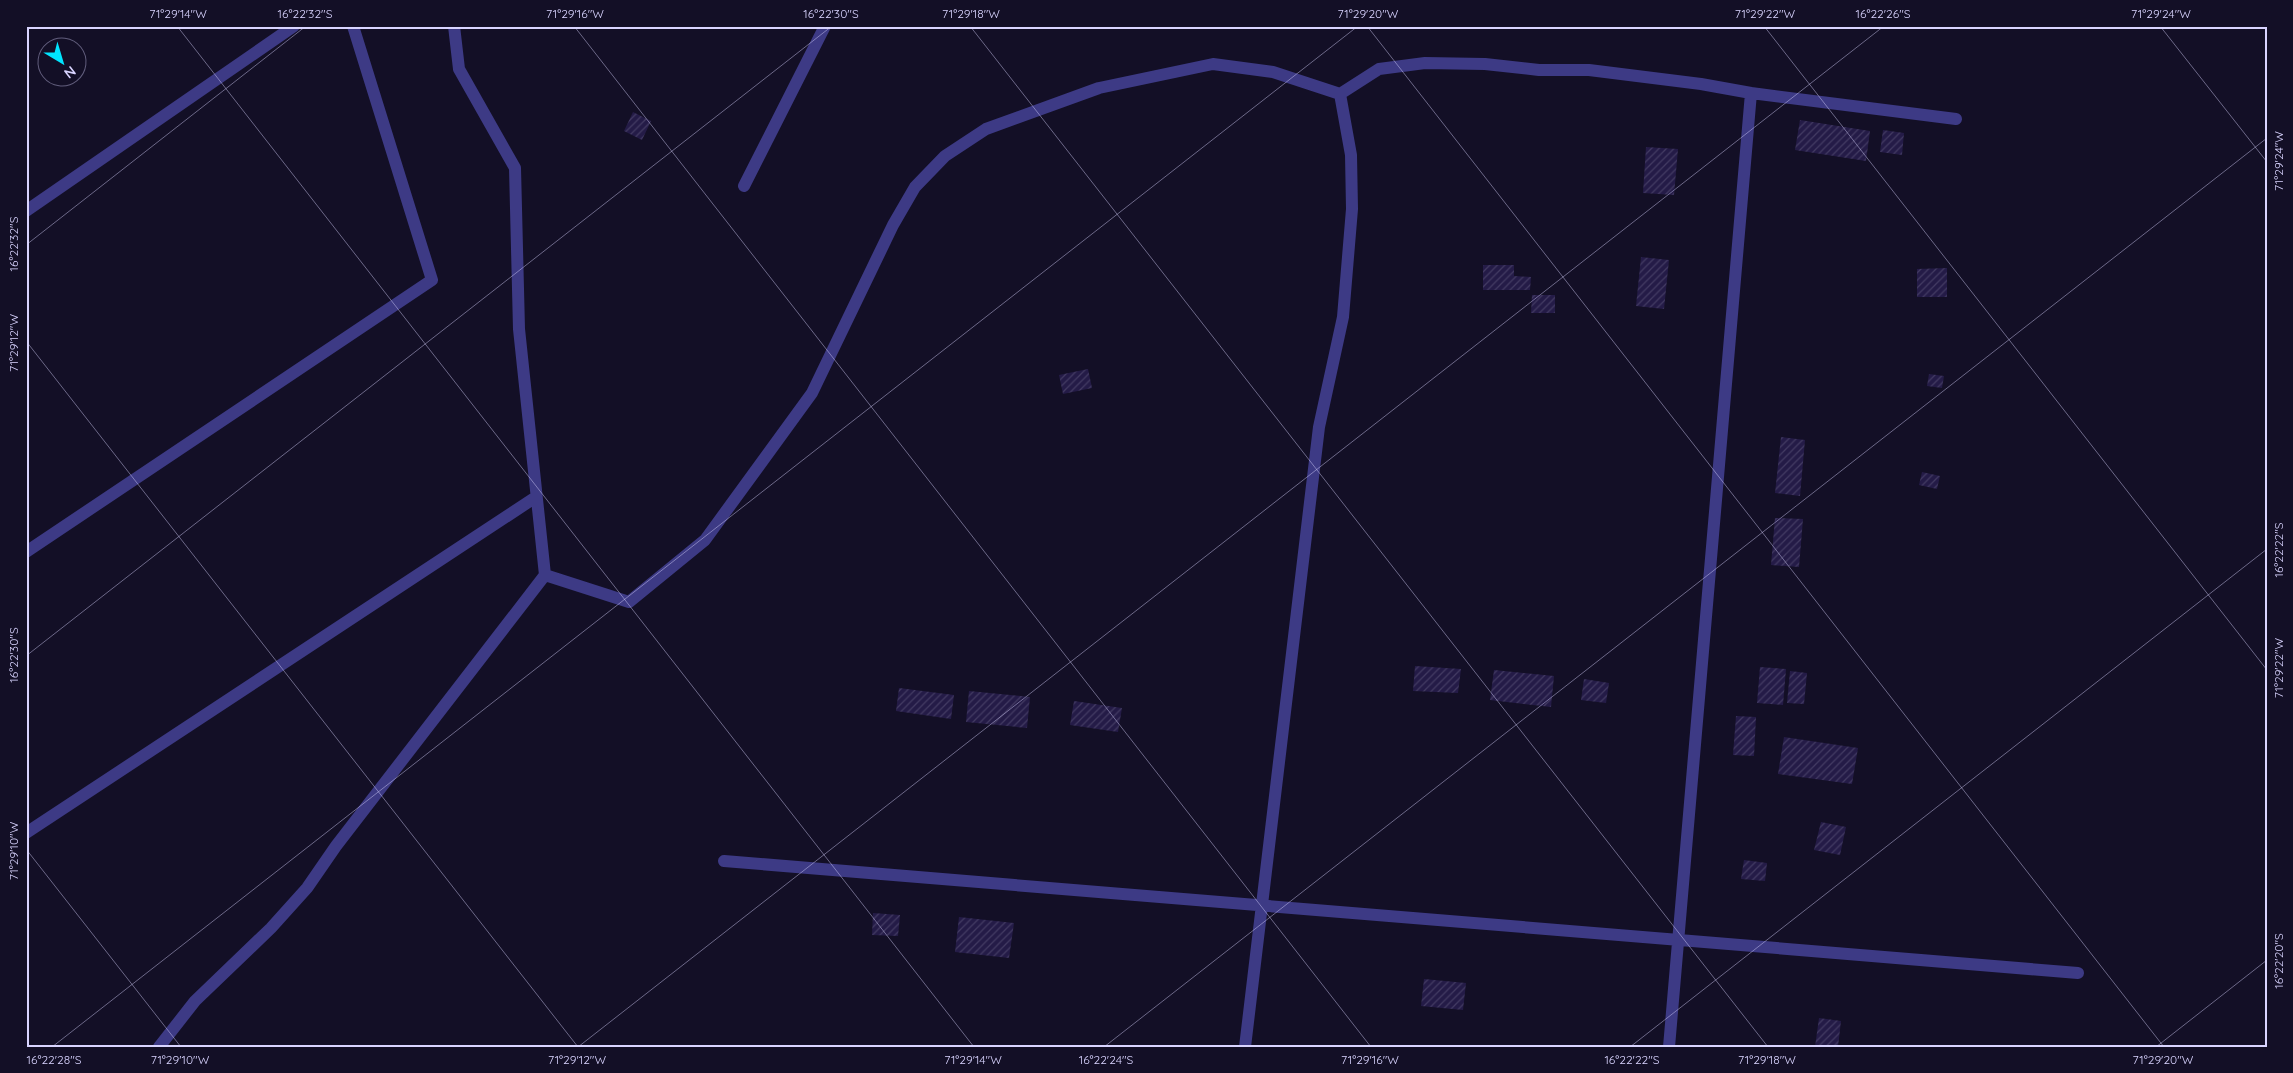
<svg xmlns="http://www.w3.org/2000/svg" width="2293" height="1073" viewBox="0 0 2293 1073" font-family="Quicksand,sans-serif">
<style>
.building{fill:url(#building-hatch)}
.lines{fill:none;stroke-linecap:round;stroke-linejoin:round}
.minor{stroke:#3d3a85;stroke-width:12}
.ticks{fill:none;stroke:#d9d4ff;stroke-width:1;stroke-opacity:0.45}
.neatline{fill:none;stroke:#d9d4ff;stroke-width:2}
.ticks-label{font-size:12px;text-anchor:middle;fill:#d9d4ff}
</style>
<defs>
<pattern id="building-hatch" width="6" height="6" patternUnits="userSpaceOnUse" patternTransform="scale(1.25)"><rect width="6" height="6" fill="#241b47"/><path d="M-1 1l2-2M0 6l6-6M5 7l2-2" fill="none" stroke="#433b63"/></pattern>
</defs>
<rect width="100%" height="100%" fill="#130f26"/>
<path class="building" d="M633,112l18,9 -9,19 -18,-9z
M1800,120l70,11 -4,30 -71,-11z
M1883,130l21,3 -2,22 -22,-3z
M1646,147l32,2 -4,46 -31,-2z
M1641,257l28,3 -5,49 -28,-3z
M1483,265h31v11l17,1 -1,13h-47z
M1947,268v29h-30v-28z
M1532,295h23v18h-24z
M1088,369l4,19 -29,6 -4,-19z
M1929,374l15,2 -2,12 -15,-2z
M1781,437l24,3 -5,56 -25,-3z
M1922,472l18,4 -3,13 -18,-4z
M1775,518l28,1 -4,48 -28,-2z
M1415,666l46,3 -3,24 -45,-2z
M1760,667l26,2 -3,36 -26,-2z
M1494,670l60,6 -3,31 -61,-7z
M1790,671l17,2 -3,31 -17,-1z
M1584,679l25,4 -3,20 -25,-3z
M899,688l55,7 -3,24 -55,-8z
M969,691l61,6 -3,31 -61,-6z
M1074,701l48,7 -4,24 -48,-7z
M1736,716l20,1 -2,39 -21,-1z
M1784,737l74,11 -6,36 -74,-10z
M1821,822l25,5 -6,28 -26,-5z
M1744,860l23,3 -2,18 -24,-2z
M873,913l27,2 -2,21 -26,-1z
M959,917l55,6 -5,35 -54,-6z
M1424,979l42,4 -3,27 -42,-4z
M1819,1018l22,3 -3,26h-23z"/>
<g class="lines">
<path class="minor" d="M454,26l5,43 56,99 4,161 26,246 84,27 76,-62 107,-147 81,-168 22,-38 30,-31 41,-27 113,-41 114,-24 60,8 67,22
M1340,94l39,-25 46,-6 60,1 54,6h50l112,14 50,9
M744,186l81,-160
M26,211l268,-185
M26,552l406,-272 -79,-254
M26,833l510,-336
M724,861l1354,112
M159,1047l36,-46 76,-73 36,-40 29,-42 209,-271
M1245,1047l74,-620 24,-110 9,-108 -1,-54 -11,-61
M1669,1047l82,-954 205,26"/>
</g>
<path class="ticks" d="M177,26l797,1021M574,26l797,1021M970,26l798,1021M1367,26l797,1021M1764,26l503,644M2160,26l107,136M26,245l280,-219M26,341l552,706M26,656l806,-630M26,849l155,198M52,1047l1306,-1021M578,1047l1306,-1021M1104,1047l1163,-909M1630,1047l637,-498M2156,1047l111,-87"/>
<rect width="2293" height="1073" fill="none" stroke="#130f26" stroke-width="55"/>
<g transform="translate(62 62) rotate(142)"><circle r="24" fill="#130f26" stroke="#625e7d"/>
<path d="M0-4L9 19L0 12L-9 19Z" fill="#00e5ff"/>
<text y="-8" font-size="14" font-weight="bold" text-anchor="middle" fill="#d9d4ff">N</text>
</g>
<rect x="28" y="28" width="2238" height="1018" class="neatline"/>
<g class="ticks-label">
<text x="178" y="18">71°29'14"W</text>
<text x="305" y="18">16°22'32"S</text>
<text x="575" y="18">71°29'16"W</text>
<text x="831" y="18">16°22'30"S</text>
<text x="971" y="18">71°29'18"W</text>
<text x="1368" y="18">71°29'20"W</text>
<text x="1765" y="18">71°29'22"W</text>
<text x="1883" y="18">16°22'26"S</text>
<text x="2161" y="18">71°29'24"W</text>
<text transform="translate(2279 161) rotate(-90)" y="4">71°29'24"W</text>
<text transform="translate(14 244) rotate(-90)" y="4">16°22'32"S</text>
<text transform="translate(14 343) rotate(-90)" y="4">71°29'12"W</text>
<text transform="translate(2279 550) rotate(-90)" y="4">16°22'22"S</text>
<text transform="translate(14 655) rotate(-90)" y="4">16°22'30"S</text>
<text transform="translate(2279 668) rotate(-90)" y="4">71°29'22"W</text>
<text transform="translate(14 851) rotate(-90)" y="4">71°29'10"W</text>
<text transform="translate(2279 961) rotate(-90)" y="4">16°22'20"S</text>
<text x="54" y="1064">16°22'28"S</text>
<text x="180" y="1064">71°29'10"W</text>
<text x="577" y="1064">71°29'12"W</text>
<text x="973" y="1064">71°29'14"W</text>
<text x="1106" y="1064">16°22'24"S</text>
<text x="1370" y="1064">71°29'16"W</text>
<text x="1632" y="1064">16°22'22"S</text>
<text x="1767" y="1064">71°29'18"W</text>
<text x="2163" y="1064">71°29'20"W</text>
</g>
</svg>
